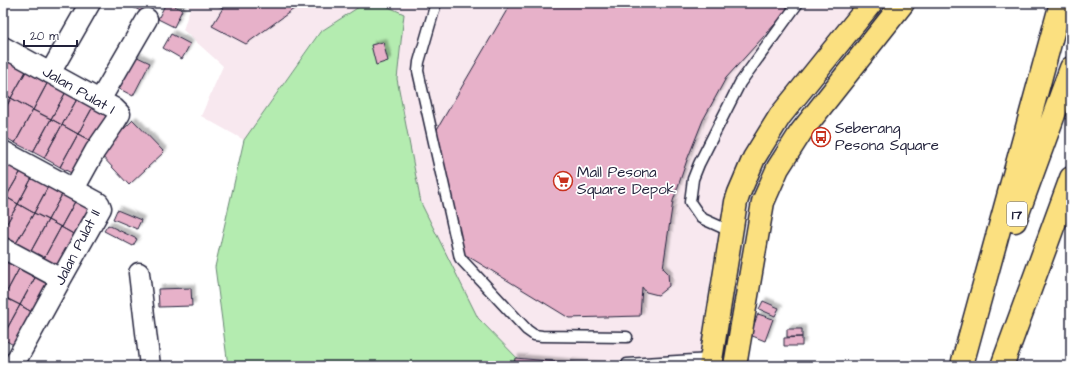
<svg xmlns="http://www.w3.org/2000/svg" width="1074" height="369" viewBox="0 0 1074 369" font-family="'Architects Daughter',sans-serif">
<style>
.built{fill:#f8e8ef}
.green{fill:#b4ecb0;stroke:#6b8776}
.building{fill:#e7b1c9;stroke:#22223b;filter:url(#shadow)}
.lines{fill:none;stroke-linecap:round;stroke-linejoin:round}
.lane-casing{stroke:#22223b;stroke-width:13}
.street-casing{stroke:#22223b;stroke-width:23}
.highway-casing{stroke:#22223b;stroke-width:25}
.lane{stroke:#fff;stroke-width:10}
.street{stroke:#fff;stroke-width:20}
.highway{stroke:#fbe080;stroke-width:22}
.labels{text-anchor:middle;stroke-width:3.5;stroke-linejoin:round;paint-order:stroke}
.shield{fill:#fff;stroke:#646476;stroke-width:1}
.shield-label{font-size:14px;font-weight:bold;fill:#22223b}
.street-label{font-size:15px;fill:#22223b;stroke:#fff}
.poi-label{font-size:15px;fill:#22223b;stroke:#fff;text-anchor:start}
</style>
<defs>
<filter id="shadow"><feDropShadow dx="3.5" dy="-3.5" stdDeviation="1" flood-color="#0004"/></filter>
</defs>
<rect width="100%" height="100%" fill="#fff"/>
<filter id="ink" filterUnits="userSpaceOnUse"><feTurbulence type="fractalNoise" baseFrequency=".025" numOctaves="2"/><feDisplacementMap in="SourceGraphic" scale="8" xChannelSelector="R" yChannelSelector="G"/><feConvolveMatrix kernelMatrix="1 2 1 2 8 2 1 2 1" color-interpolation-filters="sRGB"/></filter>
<g filter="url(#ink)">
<path class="built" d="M185,3h180l-46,29 -75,108 -43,-24 22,-50 -40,-36 7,-22z
M380,3h488l-118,147 -36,108 -15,99 -176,7 -45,-46 -57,-115 -24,-124 7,-64z"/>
<path class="green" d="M365,3h15l24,11 -7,65 24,124 57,115 45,46 -1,2h-294l-13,-99 29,-127 76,-108z"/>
<path class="building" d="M124,3h26l-5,10z
M166,3h3l13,7 -8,17 -16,-8z
M213,3h89l-56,41 -34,-18 11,-18z
M511,3h277l-2,9 -60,66 -23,42 -16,40 -14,41 -10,67 5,5 1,13 -11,9 -12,-3 -4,-5 -2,29 -71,2 -108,-66 -25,-121z
M171,34l19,10 -8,15 -19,-11z
M383,42l5,19 -12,4 -5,-20z
M3,52l26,14 -18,32 -8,-5z
M131,54l19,9 -17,33 -19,-10z
M29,66l21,12 -17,32 -22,-12z
M50,78l18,10 -17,31 -18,-9z
M68,88l12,6 -18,31 -11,-6z
M3,93l8,5 -8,15z
M80,94l15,9 -17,31 -16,-9z
M11,98l22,12 -18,33 -12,-7v-23z
M95,103l15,7 -17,32 -15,-8z
M33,110l18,9 -18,33 -18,-9z
M51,119l11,6 -18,33 -11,-6z
M133,120l31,32 -35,33 -30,-32z
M62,125l16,9 -18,33 -16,-9z
M78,134l15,8 -18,33 -15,-8z
M3,161l21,5 -18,31 -3,-1z
M24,166l11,6 -17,32 -12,-7z
M35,172l16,9 -17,32 -16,-9z
M51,181l14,8 -17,31 -14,-7z
M65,189l13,7 -17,31 -13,-7z
M78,196l16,9 -17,31 -16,-9z
M6,197l12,7 -15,26v-26z
M18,204l16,9 -19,32 -12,-6v-9z
M117,210l24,10 -4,9 -24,-10z
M34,213l14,7 -18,33 -15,-8z
M48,220l13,7 -18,33 -13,-7z
M108,225l29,14 -4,7 -29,-15z
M61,227l16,9 -18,33 -16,-9z
M8,258l13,7 -17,32 -1,-1v-29z
M21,265l16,9 -17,31 -16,-8z
M37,274l15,8 -17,32 -15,-9z
M191,288l1,18 -33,1 -1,-18z
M4,297l16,8 -17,31v-38z
M763,301l16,7 -4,8 -16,-7z
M20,305l15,9 -18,33 -14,-8v-3z
M758,314l15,5 -8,22 -15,-6z
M787,329h15v8h-15z
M802,337v9h-18v-8z
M515,358l91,8h-92z"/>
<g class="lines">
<g class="lane-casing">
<path id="lane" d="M436,3l-17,59 -1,9 42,187 67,72 7,5 8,1 85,1
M732,232l-31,-14 -11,-16 3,-23 6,-15 41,-81 58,-80
M627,364l84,-5"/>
</g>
<g class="street-casing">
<path id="street" d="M3,47l111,61 6,6 -5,8 -20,29 -21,38
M50,73l40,-70
M100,100l47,-81
M3,151l96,52 2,5 -40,71 -48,87
M3,248l58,31
M139,273l11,93"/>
</g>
<g class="highway-casing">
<path id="highway" d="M1015,221l56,-153
M963,361l98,-358
M710,366l26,-164 3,-9 15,-35 26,-42 91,-113
M735,366l28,-164 15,-34 23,-36 102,-129
M1002,366l69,-188"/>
</g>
<use href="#lane" class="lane"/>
<use href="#street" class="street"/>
<use href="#highway" class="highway"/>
</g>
</g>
<defs>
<g id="bus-ring" transform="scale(1)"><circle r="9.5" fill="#fff" stroke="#c8321e" stroke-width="1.5"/><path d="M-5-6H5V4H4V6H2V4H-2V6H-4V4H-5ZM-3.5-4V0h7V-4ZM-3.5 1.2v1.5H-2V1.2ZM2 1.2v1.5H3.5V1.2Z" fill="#c8321e"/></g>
<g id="supermarket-ring" transform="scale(1)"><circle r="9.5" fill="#fff" stroke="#c8321e" stroke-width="1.5"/><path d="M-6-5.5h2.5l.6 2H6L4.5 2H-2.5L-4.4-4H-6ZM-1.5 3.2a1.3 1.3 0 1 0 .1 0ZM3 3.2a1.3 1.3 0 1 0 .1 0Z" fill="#c8321e"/></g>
</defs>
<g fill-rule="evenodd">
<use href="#bus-ring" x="821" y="137"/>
<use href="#supermarket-ring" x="563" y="181"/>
</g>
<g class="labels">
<rect class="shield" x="1007" y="202" width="20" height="24" rx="3"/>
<g class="shield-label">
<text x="1017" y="219">17</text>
</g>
<g class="street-label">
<text transform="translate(79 90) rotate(30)" y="5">Jalan Pulat I</text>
<text transform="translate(77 247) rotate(-63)" y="5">Jalan Pulat II</text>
</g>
<g class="poi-label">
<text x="835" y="133">Seberang<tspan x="835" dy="17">Pesona Square</tspan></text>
<text x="577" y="177">Mall Pesona<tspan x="577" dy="17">Square Depok</tspan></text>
</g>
</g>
<rect width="1074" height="369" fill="none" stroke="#fff" stroke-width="16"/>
<rect x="8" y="8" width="1058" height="353" fill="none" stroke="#22223b" stroke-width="1.5" filter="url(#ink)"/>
<path d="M24 40v6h53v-6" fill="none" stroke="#22223b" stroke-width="2"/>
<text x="30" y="40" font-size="12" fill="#22223b" stroke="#ffffff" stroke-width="3" paint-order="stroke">20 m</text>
</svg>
